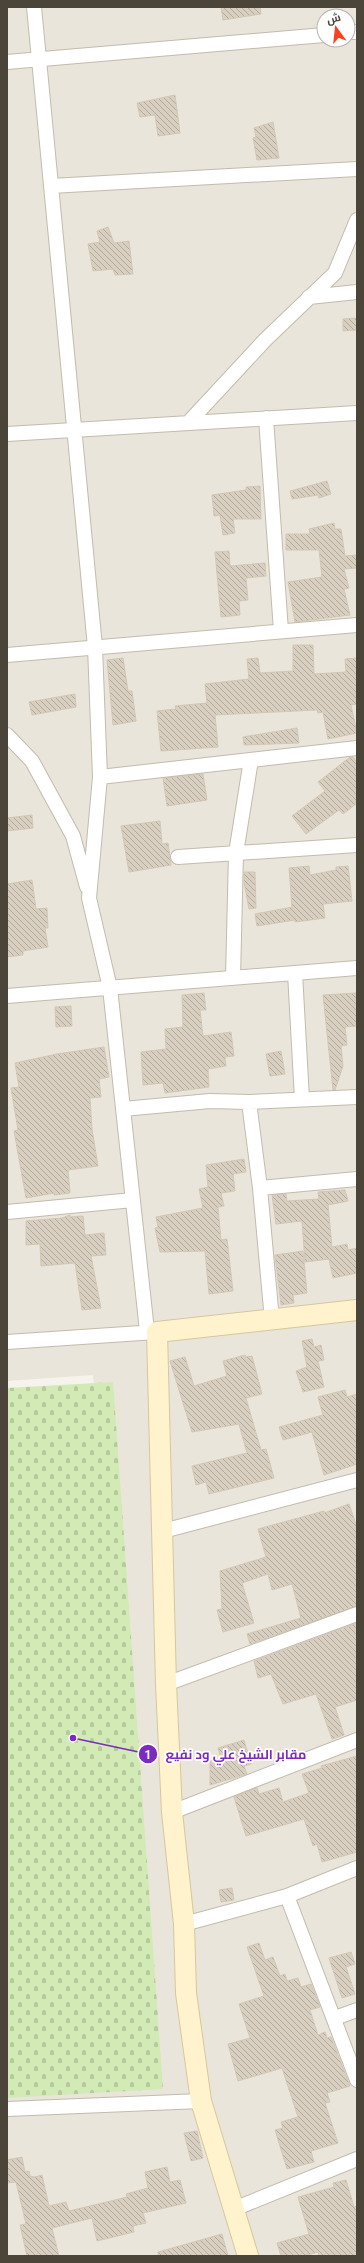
<svg xmlns="http://www.w3.org/2000/svg" width="364" height="2263" viewBox="0 0 364 2263" font-family="Roboto,Cairo,sans-serif">
<style>
.residential{fill:#eae5da;fill-rule:evenodd}
.cemetery{fill:url(#cemetery-stones)}
.building{fill:url(#building-back-hatch);stroke:#d3c7b4}
.lines{fill:none;stroke-linecap:round;stroke-linejoin:round}
.street-casing{stroke:#c2bbae;stroke-width:16}
.secondary-casing{stroke:#d6c79b;stroke-width:22}
.street{stroke:#fff;stroke-width:14}
.secondary{stroke:#fff3cd;stroke-width:20}
.leader{fill:none;stroke:#7b2cbf;stroke-width:1.5}
.callout-dot{fill:#7b2cbf;stroke:#fff;stroke-width:1.5}
.mark-label{font-size:12px;text-anchor:middle;font-weight:bold;fill:#fff}
.callout-label{font-size:13px;text-anchor:middle;font-weight:bold;fill:#7b2cbf;stroke:#fff;stroke-width:3.5;stroke-linejoin:round;paint-order:stroke}
</style>
<defs>
<pattern id="cemetery-stones" width="16" height="16" patternUnits="userSpaceOnUse"><rect width="16" height="16" fill="#d2eab5"/><path d="M2 7V4a2 2 0 0 1 4 0v3zM10 15v-3a2 2 0 0 1 4 0v3z" fill="#b6ca9c"/></pattern>
<pattern id="building-back-hatch" width="6" height="6" patternUnits="userSpaceOnUse"><rect width="6" height="6" fill="#d8cfc1"/><path d="M-1 5l2 2M0 0l6 6M5-1l2 2" fill="none" stroke="#b1aa9e"/></pattern>
</defs>
<rect width="100%" height="100%" fill="#f6f3ec"/>
<path class="residential" d="M7,7h350v2249h-350v-178l151,-10 -65,-693 -86,6zM324,16h24v24h-24z"/>
<path class="cemetery" d="M113,1382l50,707 -156,9v-710z"/>
<path class="building" d="M221,7h39l1,7 -38,6z
M175,95l5,38 -22,3 -3,-21 -15,2 -3,-14z
M273,122l6,36 -22,2 -4,-22 3,-1 -2,-9z
M108,227l6,16 15,-2 4,33 -18,1 -2,-6 -20,2 -5,-27 12,-2 -3,-11z
M357,318v12l-14,1v-12z
M327,481l4,13 -12,4 -1,-3 -26,4 -2,-8z
M260,486l1,33h-28l2,14 -12,2 -3,-20 -6,1 -2,-21 34,-5v-3z
M334,523l1,6h6l4,27 12,-1v13l-13,1 5,19 -5,1 6,26 -55,7 -7,-40 34,-5 -3,-27h-33v-16h24l-1,-5z
M229,551l1,15 35,-3 1,13 -20,2 2,22 -9,1 1,14 -19,2 -6,-65z
M293,645h20l1,29 32,-2 -1,-13 12,-1v46l-6,1 6,28 -29,6 -5,-27 -5,1 -1,-3 -102,5 3,32 -57,4 -4,-40 19,-2 -1,-3 32,-3 -2,-19 44,-5 -2,-20 11,-1 2,15 33,-2z
M123,658l5,33h4l4,30 -23,4 -6,-65z
M75,694l1,13 -44,8 -3,-13z
M297,728l2,15 -55,2 -1,-8z
M350,757h3l4,5v41l-14,11 -4,-4 -33,24 -14,-18 33,-25 -7,-9z
M203,774l4,26 -40,6 -4,-28z
M32,815l1,13 -26,3v-13z
M160,821l2,23 6,-1 3,22 -42,7 -8,-46z
M309,866l1,9 26,-5v-3l12,-1 4,35 -29,3 2,14 -30,4v-2l-38,6 -2,-12 37,-7 -3,-39z
M244,872h11l1,36 -7,1 -5,-27z
M32,880l4,29 11,-1 1,20h-3l3,19 -25,4v4l-16,2v-73z
M204,993l2,17h-6l3,26 28,-4 3,24 -9,1 1,9 -18,3 1,18 -44,6 -2,-10 -20,2 -2,-33 25,-3 -1,-20 18,-2 -1,-32z
M356,993l1,33 -12,1 2,18 -6,1 2,20 -8,24h-2l-10,-95z
M71,1006l1,20 -16,1 -1,-20z
M104,1047l5,30 -10,2 2,18 -11,1 2,31 6,37 -30,4 2,23 -16,2v-2l-28,5 -12,-67 4,-1 -7,-42 8,-1 -4,-24 42,-9z
M281,1051l4,23 -15,2 -4,-22z
M244,1159l2,13 -13,2 2,17 -14,2 3,13 -6,1 3,33 6,-1 6,52 -24,3 -4,-43 -45,1 -5,-24 3,-1 -2,-10 47,-9 -4,-19 9,-2 -2,-22z
M345,1190l3,11 -20,4 4,42 15,-3 1,6 9,-2v25l-24,5 -4,-19 -24,3 -3,-41 -26,3 -4,-29 14,-1 1,7 32,-2 -1,-7z
M70,1215v2l13,-1 2,19 19,-2 2,22 -15,1 10,52 -19,2 -7,-47 -34,3 -1,-22 -14,1v-24l36,-3z
M303,1251l4,42 -14,2 1,8 -13,2 -6,-50z
M312,1339l2,8 7,-2 3,15 -6,1 6,26 -21,5 -7,-21 11,-4 -5,-26z
M245,1355l1,2 6,-1 10,38 -16,4 15,52 5,-1 8,29 -65,16 -3,-12 -10,3 -4,-19 55,-13 -8,-29 -47,8 -22,-71 15,-4 9,29 33,-10 -4,-15z
M345,1390l2,7 10,-3v70l-33,11 -12,-43 -29,8 -4,-13 44,-12 -5,-18z
M349,1504l8,23v79l-107,38 -3,-10 54,-16 -9,-34 -20,6 -4,-16 -26,9 12,40 -31,9 -6,-22 5,-1 -2,-38 46,-14 -8,-28 66,-18v2z
M357,1623v77l-22,7 9,28 -12,4 -16,-45 -33,10 -12,-30 -13,4 -4,-17z
M244,1740l7,24 -7,2 3,8 -37,11v-24l11,-3 -3,-10z
M357,1756v96l-35,10 -5,-18 -4,2 -9,-27 -58,17 -12,-39 23,-9 2,6 20,-6 4,14 26,-9 -7,-19 20,-6 -1,-2z
M232,1888l2,12 -13,2 -2,-12z
M259,1943l6,17 8,-3 7,19 5,-2 2,7 11,-3 3,9 10,-3 9,23 -10,3 8,25 7,-3 2,6 4,-1 19,49 -23,7 3,9 -5,1 13,40 -27,8 3,11 -27,7 -12,-39 8,-2 -2,-6 17,-5 -16,-49 -44,13 -10,-37 22,-6 -11,-34 25,-8 -17,-49z
M351,1952l4,12 -9,3 9,27 -13,4 -13,-40z
M197,2131l6,27 -12,3 -7,-28z
M22,2157l3,15 4,-1 1,5 5,1 7,-2 7,31 17,-4 3,9 58,-14 -1,-3 22,-6 -3,-16 22,-5 3,15 10,-2 6,23 -43,10 3,10 -13,3 1,6 -37,9 -5,-23 -40,10 7,28h-32l-7,-31 6,-1 -10,-42 -9,1v-23z
M346,2180l8,27 3,-1v50h-38l-1,-4 -13,4h-24l-4,-13 32,-9 -11,-37 36,-10 -1,-4z
M222,2234l6,22h-70v-4z"/>
<g class="lines">
<g class="street-casing">
<path id="street" d="M34,7l61,640 5,130 -11,121 21,90 37,343
M348,32h9
M7,62l317,-27
M51,186l306,-17
M309,297l48,-5
M266,418l15,213
M188,423l77,-83 70,-67 22,-53
M7,434l350,-21
M7,655l350,-30
M7,735l25,26 41,75 14,51
M100,777l257,-29
M178,857l179,-12
M295,973l7,126
M233,978l3,-125 15,-93
M7,996l350,-28
M249,1102l108,-5
M123,1109l87,-8 39,1 11,86 12,132
M260,1188l97,-9
M7,1212l126,-12
M7,1342l149,-10
M163,1531l194,-51
M166,1684l191,-70
M172,1812l185,-72
M287,1896l70,184
M184,1924l103,-28 70,-28
M335,2018l22,-8
M7,2109l194,-8
M234,2209l123,-50"/>
</g>
<g class="secondary-casing">
<path id="secondary" d="M248,2256l-47,-155 -15,-108 -2,-69 -12,-112 -6,-128 -9,-352 200,-22"/>
</g>
<use href="#street" class="street"/>
<use href="#secondary" class="secondary"/>
</g>
<path class="leader" d="M73 1738L148 1754"/>
<g class="callout-dot">
<circle cx="73" cy="1738" r="4"/>
<circle cx="148" cy="1754" r="10"/>
</g>
<g class="mark-label">
<text x="148" y="1759">1</text>
</g>
<g class="callout-label">
<text x="236" y="1759">مقابر الشيخ علي ود نفيع</text>
</g>
<rect width="364" height="2263" fill="none" stroke="#4b4439" stroke-width="16"/>
<g transform="translate(336 28) rotate(345)"><circle r="19" fill="#ffffff" stroke="#b7b4b0"/>
<path d="M0-3L7 15L0 10L-7 15Z" fill="#fc3f1d"/>
<text y="-6" font-size="11" font-weight="bold" text-anchor="middle" fill="#4b4439">ش</text>
</g>
</svg>
